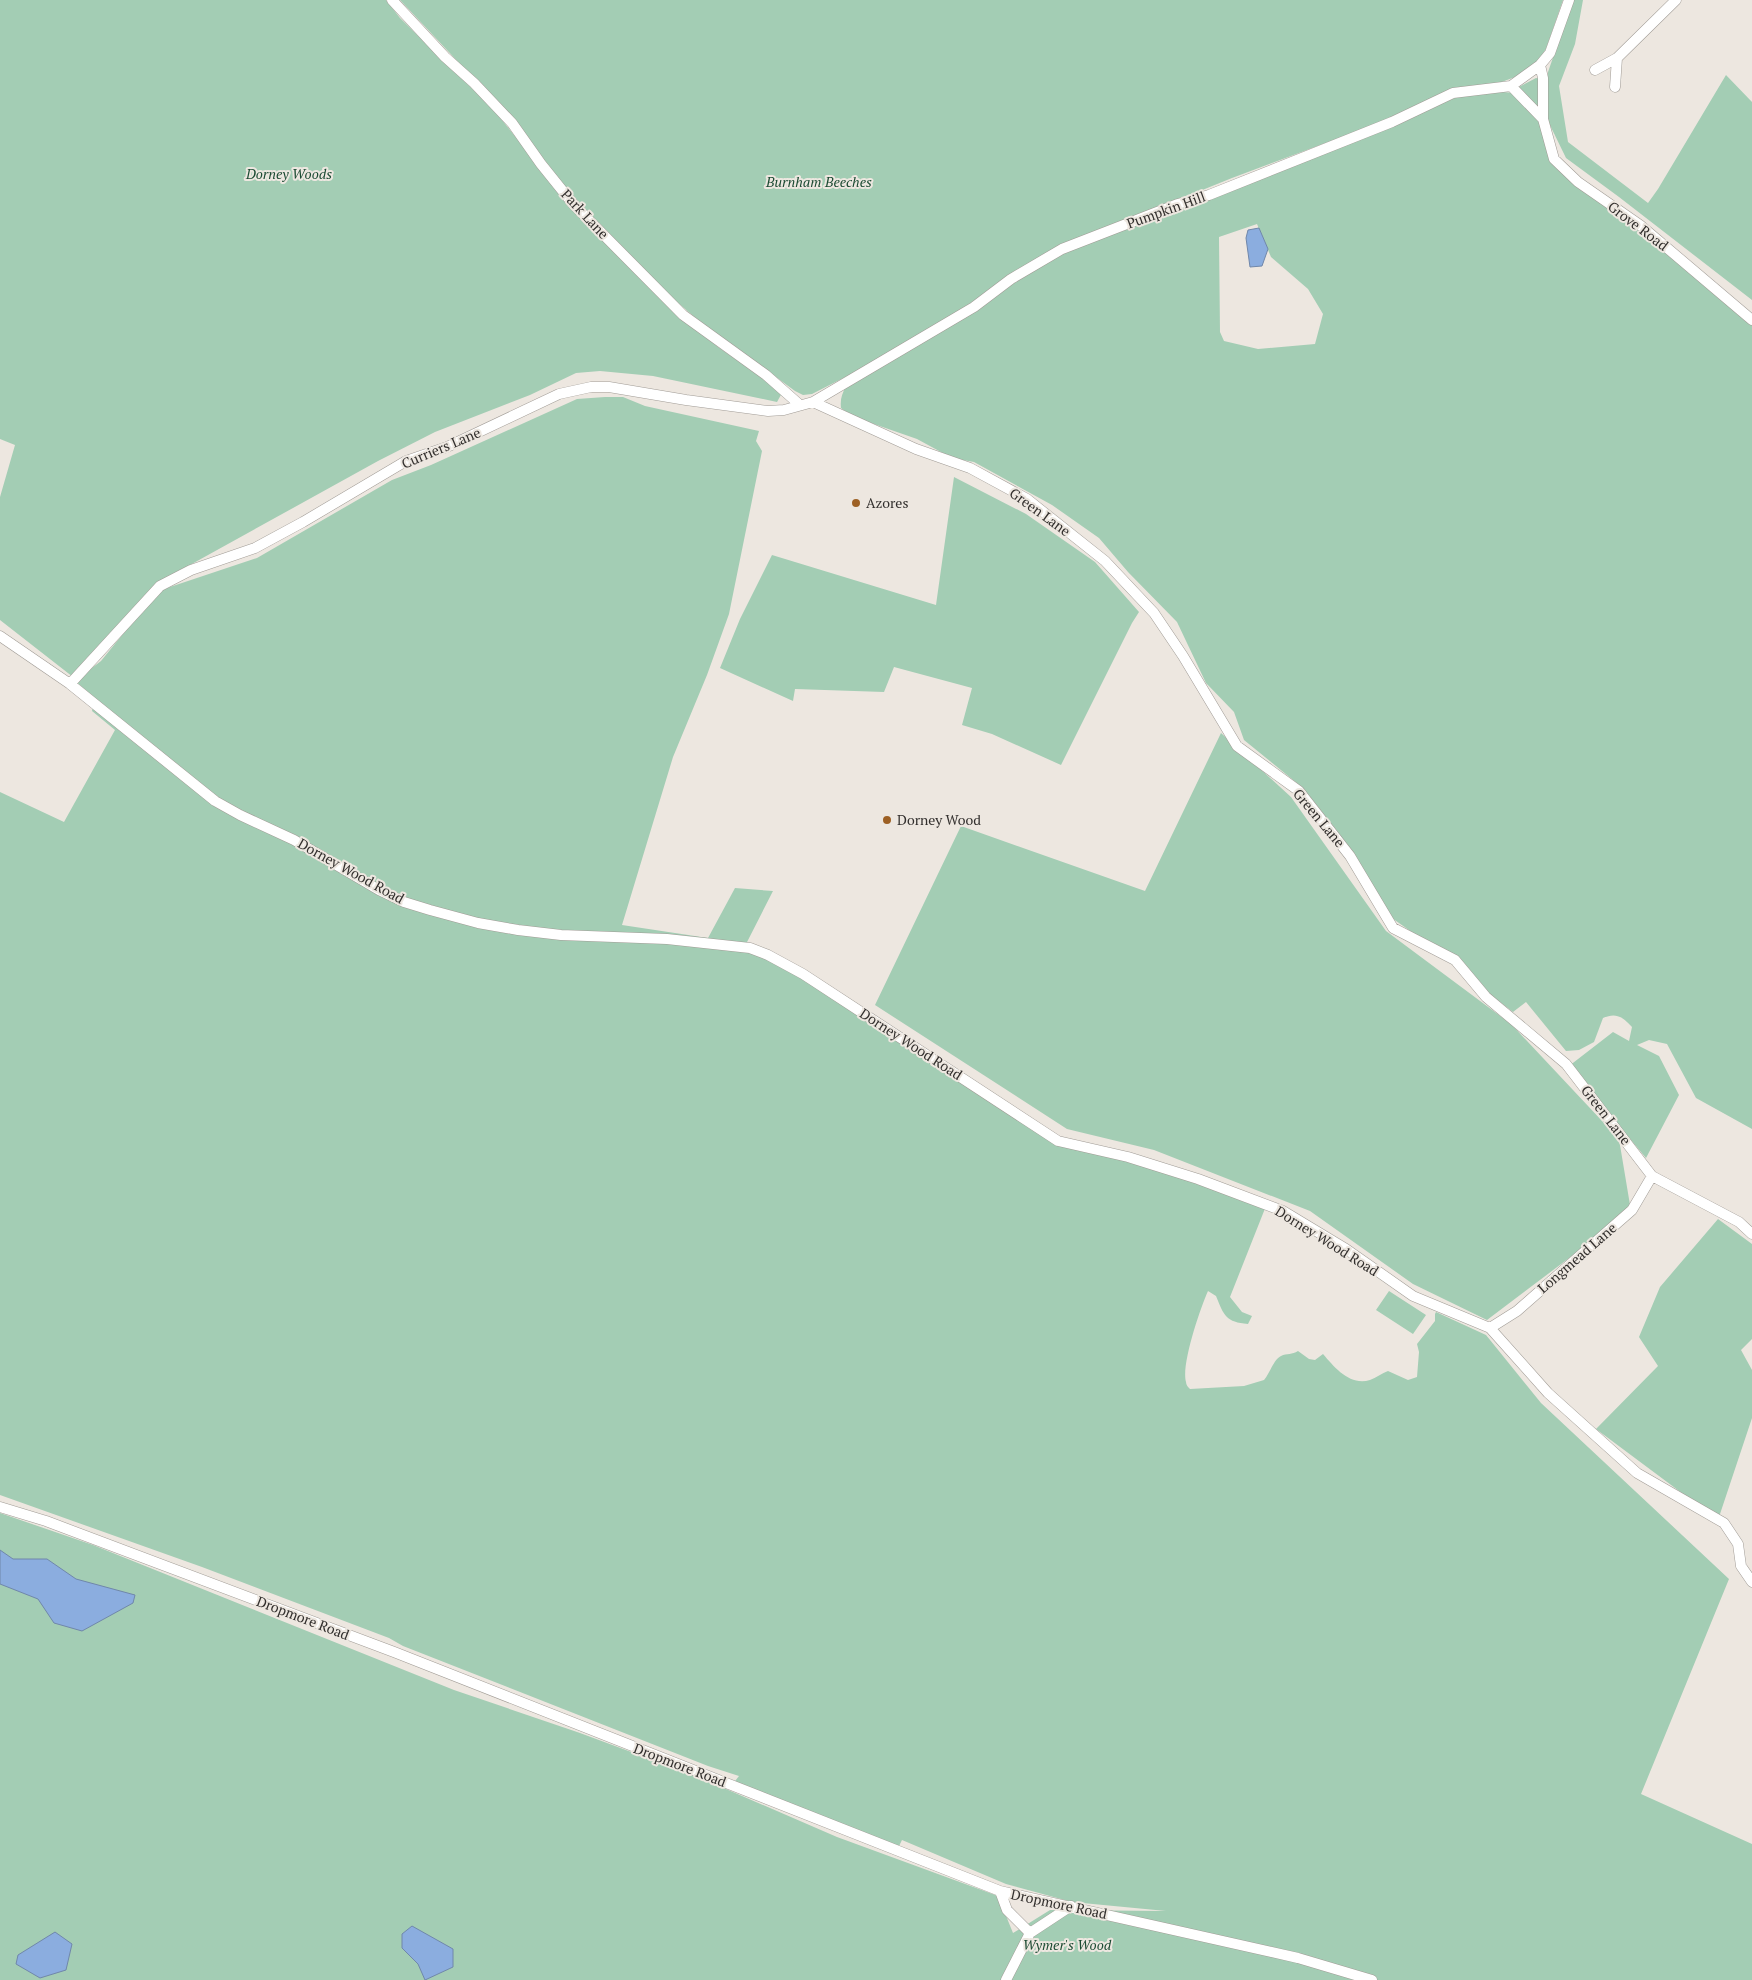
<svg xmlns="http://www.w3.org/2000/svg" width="1752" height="1980" viewBox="0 0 1752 1980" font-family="'PT Serif',serif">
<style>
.green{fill:#a3cdb4;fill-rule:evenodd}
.water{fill:#8baddf;stroke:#7087aa}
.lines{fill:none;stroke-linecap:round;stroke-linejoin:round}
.minor-casing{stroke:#a19c96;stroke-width:11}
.minor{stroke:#fff;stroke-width:10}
.poi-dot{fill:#9d6024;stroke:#ede7e0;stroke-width:2}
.labels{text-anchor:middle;stroke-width:4;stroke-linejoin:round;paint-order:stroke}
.park-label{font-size:14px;font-style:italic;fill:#1b4a32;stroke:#ede7e0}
.street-label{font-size:14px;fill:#322f2d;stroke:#ede7e0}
.poi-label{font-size:14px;fill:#322f2d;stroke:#ede7e0;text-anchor:start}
</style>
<rect width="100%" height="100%" fill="#ede7e0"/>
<path class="green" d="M0,0h386l14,18 94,92 70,87 103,107 51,43 61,42 3,4 -5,9 -124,-26 -53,-5 -24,2 -46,22 -95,37 -57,29 -217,120 -88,96 -73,-57v-123l15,-52 -15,-6z
M400,0h1163l-17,49 -10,15 -21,13 -16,6 -43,6 -93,40 -131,49 -178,72 -46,26 -66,48 -79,44 -51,26 -9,1 -8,-4 -97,-71 -35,-30 -50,-49 -53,-59 -38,-52z
M1573,0h10l-8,44 -16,42 9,56 80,61 10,-14 68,-114 26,27v198l-133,-103 -53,-39 -19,-39 1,-47z
M1536,78l5,1 -2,31 -22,-22z
M1490,91l25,2 24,26 21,52 58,36 134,110v812l-56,-31 -29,-54 -18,-4 -12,5 22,11 20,39 -33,63 -77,-92 44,-34 16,9 3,-14c-9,-10 -16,-15 -29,-9l-9,24 -15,8 -13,1 -40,-49 -13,10 -26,-20 -29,-36 -42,-21 -27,-19 -51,-84 -35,-44 -59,-48 -10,-28 -28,-29 -29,-61 -49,-50 -29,-34 -47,-33 -78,-43 -22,-4 -35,-19 -66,-23 -10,-8c-1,-9 1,-14 5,-22l224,-137 390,-153zM1257,224l14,33 37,32 15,25 -8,30 -57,5 -34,-8 -4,-9 -1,-95z
M605,397h18l22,9 114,25 -3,10 6,10 -33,163 -22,61 -34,82 -51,168 86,13 27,-50 38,3 -28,55 58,28 255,167 70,16 138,49 -36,91 12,15 10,4 -4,8c-22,-2 -24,-8 -32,-28l-8,-5c-8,18 -27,74 -22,91 0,3 2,5 4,7l54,-3 20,-6c6,-7 10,-21 17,-24 6,-3 11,-1 17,-5l11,8 6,1 8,-6c12,14 27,32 47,26 6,-2 12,-7 18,-9l20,9 9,-3 2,-25 -2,-8 18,-23v-7l1,-2 50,23 55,68 188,176 -88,215 111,50v136h-1752v-467l93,32 361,145 126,43 116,43 141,61 161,59 15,37 37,-23 116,1 -94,-9 -66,-18 -104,-44 -3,6 -167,-61 7,-9 -31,-10 -305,-120 -14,-8 -187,-71 -202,-72v-703l64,30 51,-92 -23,-19 3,-13 -20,-17 26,-20 35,-43 28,-29 93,-31 135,-78 39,-15 146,-66z
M954,477l72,37 69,48 44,50 -7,11 -71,142 -69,-31 -30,-9 10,-37 -78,-21 -10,25 -89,-3 -2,12 -73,-33 20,-49 32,-64 164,50z
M1221,733l70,64 95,134 125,93 108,115 11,66 -45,41 -98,74 -74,-36 -103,-73 -156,-61 -87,-21 -192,-124 86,-179 184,65z
M1718,1219l34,25v95l-11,11 11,20v48l-34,102 -122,-91 62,-63 -19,-29 21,-50z
M1389,1291l37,24 -13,19 -37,-24z"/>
<path class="water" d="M1259,228l9,21 -6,17 -12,1 -4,-29 2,-8z
M0,1550l13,9h34l29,20 59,16 -2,8 -51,28 -28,-8 -16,-24 -38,-15z
M412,1926l41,23v18l-28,13 -7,-16 -16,-16v-14z
M55,1932l17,12 -6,26 -26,8 -24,-14 2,-9z"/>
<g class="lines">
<g class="minor-casing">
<path id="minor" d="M392,0l53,57 29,26 38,40 29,41 33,41 109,110 83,60 34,30
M1617,58l59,-58
M1540,65l3,13v41l11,40 24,23 62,43 112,95
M1595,70l22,-12 -2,29
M1511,86l32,33
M813,402l103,47 54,19 57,31 78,62 49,52 29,43 54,90 62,45 51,65 43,72 62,32 31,37 80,67 86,112 87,46 13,12
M0,636l70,48 145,117 25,14 54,25 85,50 25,12 26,8 48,13 40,7 43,5 106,4 83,9 18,7 35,19 255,167 70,16 70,22 85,32 63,38 67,47 77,32 58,65 89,80 87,50 14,21 3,22 11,16
M70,684l90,-98 31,-16 64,-22 48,-26 103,-61 41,-14 112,-53 32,-7h18l77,13 82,11 16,-1 29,-8 161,-95 37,-28 51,-30 116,-45 31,-9 183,-73 61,-29 58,-7 29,-21 10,-12 19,-53
M1490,1328l27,-17 115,-101 20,-34
M0,1507l46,14 348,131 606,239 298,67 74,22
M1000,1891l7,19 23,23 -24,47
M1030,1933l41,-27"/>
</g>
<use href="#minor" class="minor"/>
</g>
<g class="poi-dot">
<circle cx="856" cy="503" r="5"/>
<circle cx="887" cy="820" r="5"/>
</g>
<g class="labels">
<g class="park-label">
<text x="289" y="179">Dorney Woods</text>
<text x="819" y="187">Burnham Beeches</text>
<text x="1067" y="1950">Wymer's Wood</text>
</g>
<g class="street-label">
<text transform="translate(1166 210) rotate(-20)" y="5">Pumpkin Hill</text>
<text transform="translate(585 214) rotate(47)" y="5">Park Lane</text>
<text transform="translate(1638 226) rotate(37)" y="5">Grove Road</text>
<text transform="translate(441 448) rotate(-23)" y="5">Curriers Lane</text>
<text transform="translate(1040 512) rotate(36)" y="5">Green Lane</text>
<text transform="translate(1319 818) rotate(50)" y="5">Green Lane</text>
<text transform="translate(351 871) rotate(29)" y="5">Dorney Wood Road</text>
<text transform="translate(911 1044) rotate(33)" y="5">Dorney Wood Road</text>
<text transform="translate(1606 1115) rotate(52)" y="5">Green Lane</text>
<text transform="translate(1327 1241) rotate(32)" y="5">Dorney Wood Road</text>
<text transform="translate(1577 1258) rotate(-41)" y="5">Longmead Lane</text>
<text transform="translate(303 1618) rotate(21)" y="5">Dropmore Road</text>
<text transform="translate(680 1765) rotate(21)" y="5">Dropmore Road</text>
<text transform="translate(1059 1904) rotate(12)" y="5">Dropmore Road</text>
</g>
<g class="poi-label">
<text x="866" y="508">Azores</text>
<text x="897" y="825">Dorney Wood</text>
</g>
</g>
</svg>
